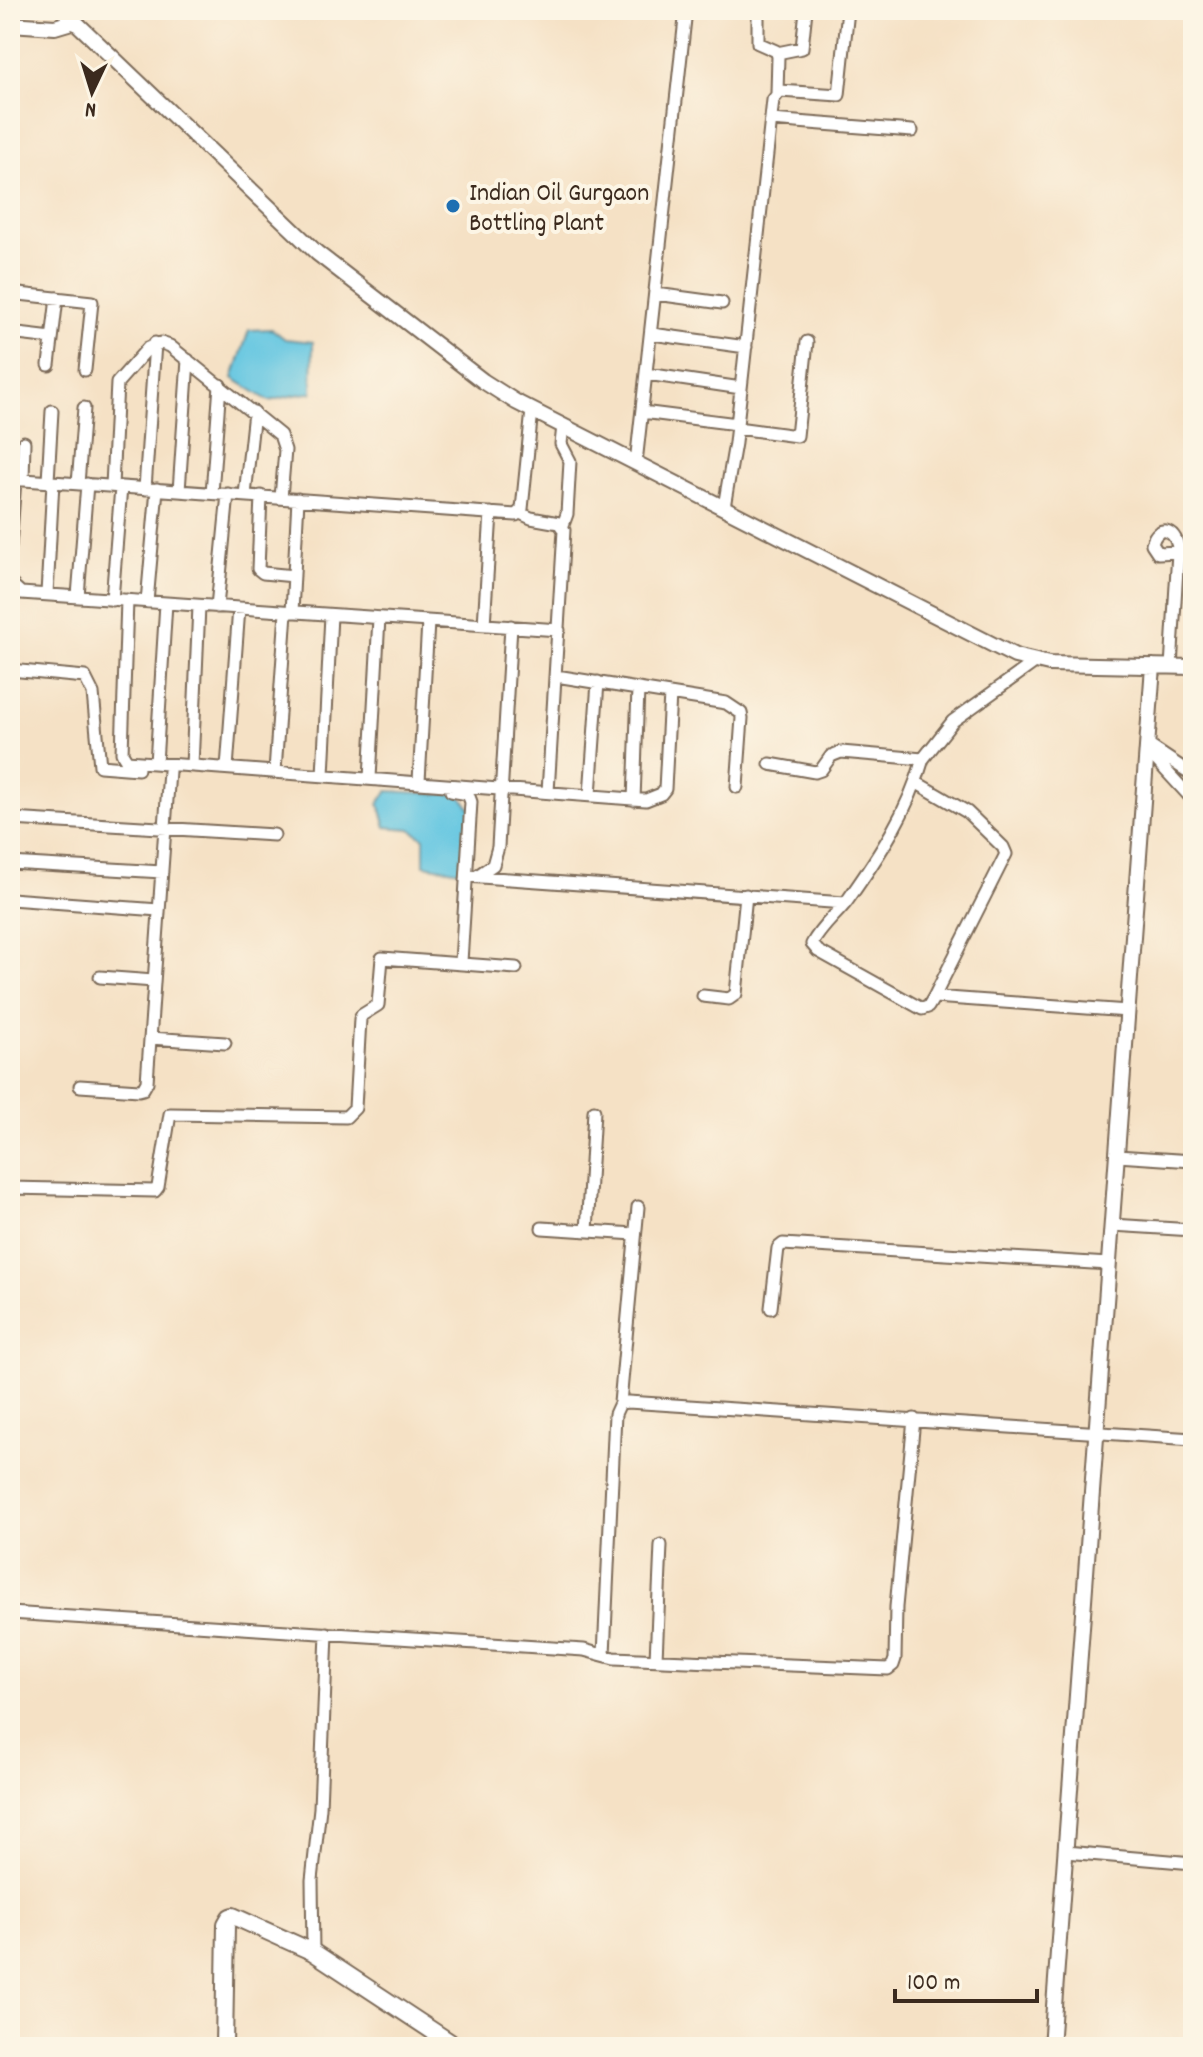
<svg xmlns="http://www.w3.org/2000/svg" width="1203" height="2057" viewBox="0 0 1203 2057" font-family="Dekko,sans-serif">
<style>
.water{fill:#63c6e1;stroke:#4f7880;stroke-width:2}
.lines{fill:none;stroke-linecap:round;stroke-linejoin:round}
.minor-casing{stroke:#7c6a58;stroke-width:15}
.tertiary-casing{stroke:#7c6a58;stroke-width:18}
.secondary-casing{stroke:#7c6a58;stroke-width:20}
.minor{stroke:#fff;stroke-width:11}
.tertiary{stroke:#fff;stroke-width:14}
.secondary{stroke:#fff;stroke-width:16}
.poi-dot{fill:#1f6fb2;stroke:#fcf5e5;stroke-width:3}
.labels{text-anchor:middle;stroke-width:8;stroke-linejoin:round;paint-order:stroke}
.poi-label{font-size:26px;fill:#3b2a1e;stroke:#fcf5e5;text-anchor:start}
</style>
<rect width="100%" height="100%" fill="#fcf5e5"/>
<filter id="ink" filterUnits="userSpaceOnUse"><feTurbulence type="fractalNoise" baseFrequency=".0125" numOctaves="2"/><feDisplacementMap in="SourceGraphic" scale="16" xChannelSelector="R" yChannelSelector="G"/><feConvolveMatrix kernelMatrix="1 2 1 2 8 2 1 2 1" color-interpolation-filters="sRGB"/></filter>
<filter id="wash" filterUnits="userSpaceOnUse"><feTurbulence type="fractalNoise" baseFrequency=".006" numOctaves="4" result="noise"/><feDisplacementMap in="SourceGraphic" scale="32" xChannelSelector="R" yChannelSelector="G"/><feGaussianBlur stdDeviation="1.8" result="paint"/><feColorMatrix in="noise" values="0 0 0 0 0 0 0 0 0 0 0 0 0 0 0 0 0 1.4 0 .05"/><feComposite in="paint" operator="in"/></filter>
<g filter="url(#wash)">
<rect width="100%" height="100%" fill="#f5e1c5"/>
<path class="water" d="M272,329l13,10 28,3 -1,51c-15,0 -28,5 -43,8l-36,-23 16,-48z
M388,791l72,4 11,14 -4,53 -7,9 -36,-6v-27l-14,-9 -24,-2 -7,-24z"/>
</g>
<g filter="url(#ink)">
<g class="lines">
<g class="minor-casing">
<path id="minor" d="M758,10v33l18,8 2,5 -1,37
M777,53l25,-5 4,-38
M771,120l141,11
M10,293l82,9 -7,68
M656,294l66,9
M10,333l42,5
M652,334l94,13
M49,365l8,-67
M647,374l94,14
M642,412l95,12
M737,428l60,8 10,-94
M636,463l50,-453
M10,479l506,36 6,-6 10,-99
M23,480l1,-38
M48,481l4,-70
M78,484l6,-76
M112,486l5,-103 31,-35 13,-5 9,3 110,89 5,15 -4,48
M145,489l10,-146
M179,491l9,-131
M212,493l8,-108
M245,495l9,-83
M261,496l-3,73 5,4 31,3
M724,507l11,-64 38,-343 7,-9 59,4 9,-85
M520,513l11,5 28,5 5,7 -16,262
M563,525l4,-11 3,-53 -9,-17 2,-18
M10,547l5,-67
M10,583l11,10 538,37
M47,594l6,-112
M78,596l9,-112
M112,600l9,-113
M127,600l-5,153 5,8 519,39 15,-6 4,-5 5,-95
M147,602l10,-113
M217,607l11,-113
M292,612l6,-113
M484,625l7,-112
M1171,667l7,-115c1,-21 -20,-31 -26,-8l6,9 20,-1
M10,670l75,7 8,16 7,73 38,3
M556,676l170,27 15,10 1,5 -5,69
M1148,745l45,30
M1147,750l46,50
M156,763l10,-160
M770,764l45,8 6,-2 10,-14 10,-4 82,7 30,-38 82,-59
M192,766l7,-160
M227,768l12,-160
M275,771l11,-159
M323,775l8,-160
M370,778l9,-160
M419,781l9,-159
M917,783l50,29 36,35 3,7 -72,143 -6,10 -6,2 -104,-58 -6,-7c8,-16 24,-29 35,-43 32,-45 61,-89 76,-142
M451,791l17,3 3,8 -10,160
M590,795l8,-113
M634,800l4,-111
M12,819l262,16
M10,863l152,9
M467,876l378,27
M477,876l16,-11 5,-18 13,-221
M10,899l149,11
M100,977l54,4
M703,996l26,3 7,-5 10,-99
M934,997l194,14
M150,1038l75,5
M80,1086l59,4 4,-1 4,-7 22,-311
M1117,1156l76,5
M10,1188l145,3 3,-4 12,-73 176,3 9,-9 5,-89 2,-4 16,-10 4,-47 134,10
M1112,1225l81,5
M542,1228l93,6
M587,1231l7,-120
M771,1308l7,-60 5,-4 326,20
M620,1403l18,-196
M10,1613l574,37 30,8 274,11 5,-4 2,-6 1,-52 18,-188
M604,1655l11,-241 5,-11 8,-1 565,37
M656,1659l5,-114
M1066,1852l127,11
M313,1952l-1,-72 8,-72 7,-175"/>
</g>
<g class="tertiary-casing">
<path id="tertiary" d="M63,10l254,243 166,128 33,21 499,254 34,8 144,3
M10,24l45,3 20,-6
M1051,2047l102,-1381"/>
</g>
<g class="secondary-casing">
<path id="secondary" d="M224,2047l2,-123 4,-7 3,-1 80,36 144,95"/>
</g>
<use href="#minor" class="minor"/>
<use href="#tertiary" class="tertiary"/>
<use href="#secondary" class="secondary"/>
</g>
</g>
<circle class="poi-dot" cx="453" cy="206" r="8"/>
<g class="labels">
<g class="poi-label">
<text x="469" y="200">Indian Oil Gurgaon<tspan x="469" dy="30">Bottling Plant</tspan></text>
</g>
</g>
<rect width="1203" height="2057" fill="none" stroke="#fcf5e5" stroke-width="40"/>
<g transform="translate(92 92) rotate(184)" stroke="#fcf5e5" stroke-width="6" paint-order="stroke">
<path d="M0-6L14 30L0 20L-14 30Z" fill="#3b2a1e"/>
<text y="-12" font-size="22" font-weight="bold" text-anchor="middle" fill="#3b2a1e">N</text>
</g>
<path d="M895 1989v12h142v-12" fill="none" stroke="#3b2a1e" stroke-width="4"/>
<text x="907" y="1989" font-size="24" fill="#3b2a1e" stroke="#fcf5e5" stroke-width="6" paint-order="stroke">100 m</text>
</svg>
